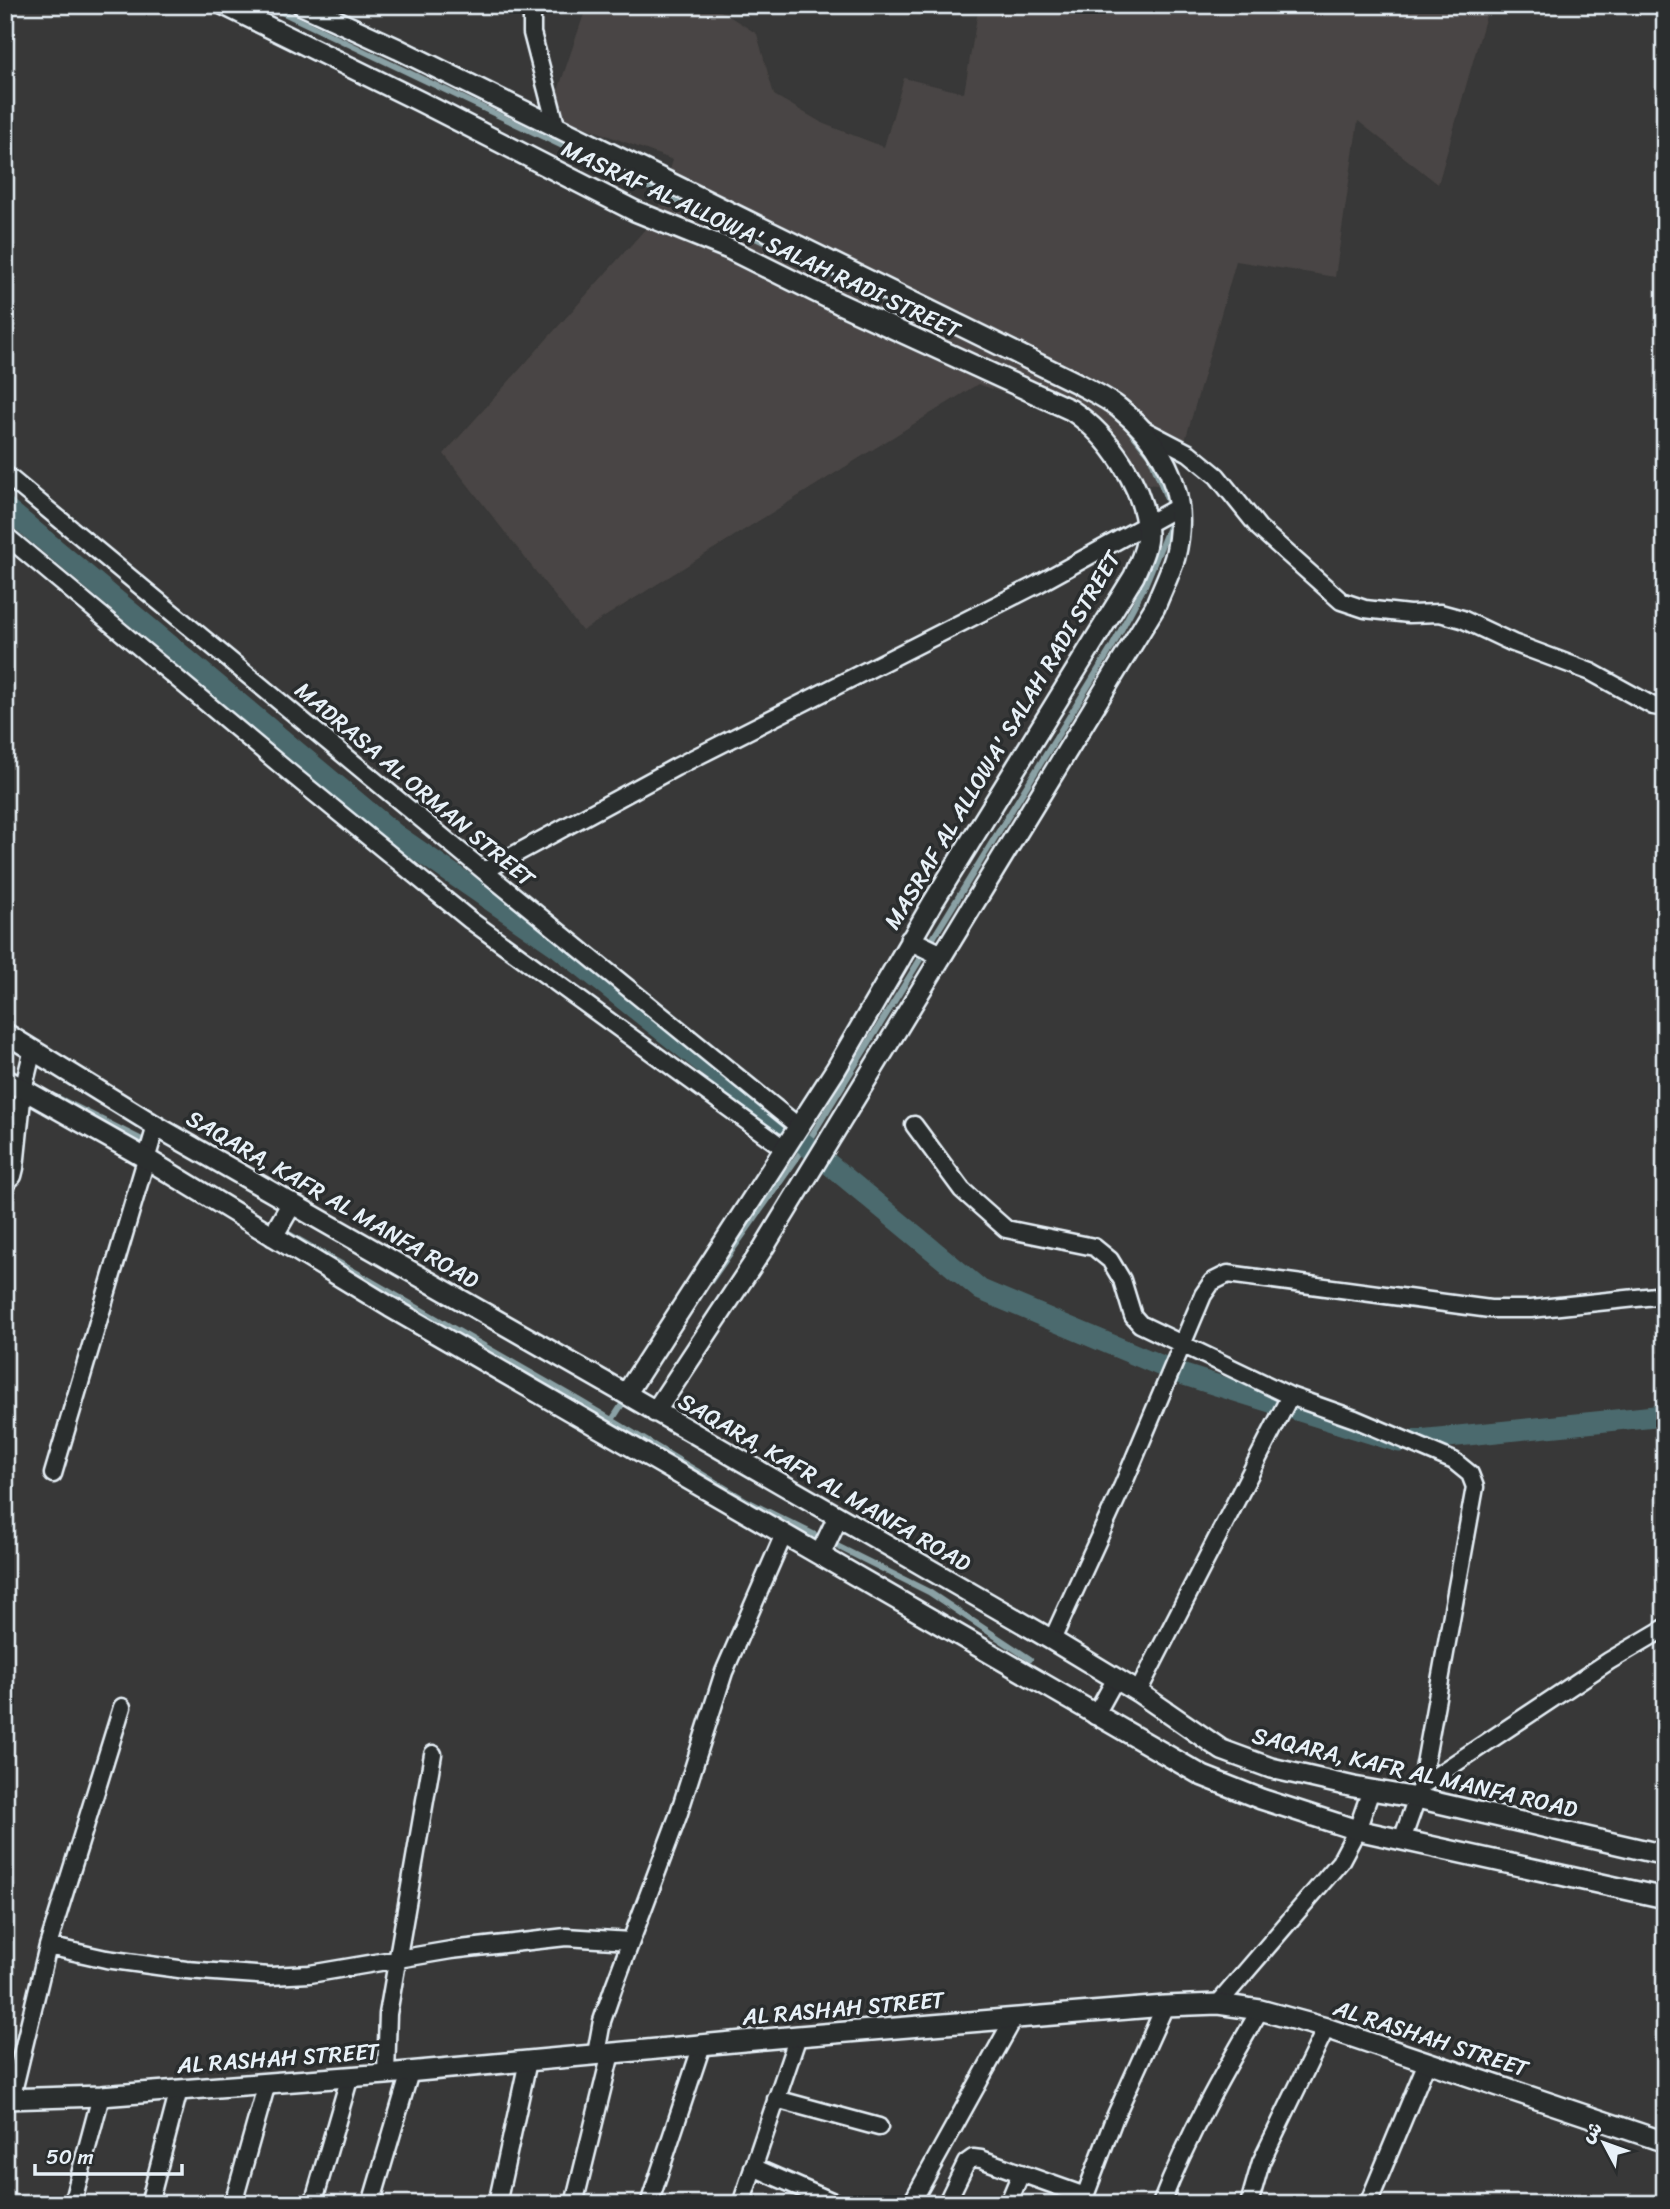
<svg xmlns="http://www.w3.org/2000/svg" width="1670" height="2209" viewBox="0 0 1670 2209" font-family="Sriracha,'Playpen Sans Arabic',sans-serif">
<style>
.built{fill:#494544}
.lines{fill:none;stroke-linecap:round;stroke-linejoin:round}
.stream{stroke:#8aa1a5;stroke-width:6}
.canal{stroke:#4c6b6e;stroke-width:21}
.minor-casing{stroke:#e8f1f8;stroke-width:21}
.tertiary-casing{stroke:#e8f1f8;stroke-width:24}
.minor{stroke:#2a2d2e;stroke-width:16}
.tertiary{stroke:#2a2d2e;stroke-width:19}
.labels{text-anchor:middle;stroke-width:7;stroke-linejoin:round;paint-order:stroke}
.street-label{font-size:23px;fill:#e8f1f8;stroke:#2a2d2e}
</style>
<rect width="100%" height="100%" fill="#383838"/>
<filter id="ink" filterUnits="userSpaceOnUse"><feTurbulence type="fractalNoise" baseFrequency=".0143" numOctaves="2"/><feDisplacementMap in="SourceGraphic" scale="14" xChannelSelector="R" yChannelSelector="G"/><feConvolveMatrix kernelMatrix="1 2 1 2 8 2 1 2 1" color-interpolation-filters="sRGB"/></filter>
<g filter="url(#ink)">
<path class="built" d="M587,5h125l45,29 17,61 50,29 60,23 20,-69 60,15 15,-88h510l-51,179 -80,-63 -23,156 -99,-16 -64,226 -48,-6 -43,-61 -103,-36 -396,247 -138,-177 212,-237 17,-57 -123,-46z"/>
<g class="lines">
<path class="stream" d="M267,5l681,325
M1132,433l18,22 20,52
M56,1097l88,44 5,5
M282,1230l298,171 167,100 182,91 101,67
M710,1282l96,-137 306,-498 33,-62 27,-65
M612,1420l9,-14"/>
<path class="canal" d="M5,507l391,328 162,112 248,198 175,145 200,84 218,68 266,-27"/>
<g class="minor-casing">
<path id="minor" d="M532,5v28l25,96
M1143,429l46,24 28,23 42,52 82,73 24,8 44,5 31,-1 22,6 51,24 78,29 62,34 12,2
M5,474l479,397 315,256
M5,535l279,233 186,152 315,229
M484,871l192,-104 362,-183 140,-77
M914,1125l48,65 44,39 88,18 16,13 12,20 11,36 7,8 150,72 65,23 99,42 16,13 5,13 -54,299 -19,54
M5,1184l8,-8 2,-8 8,-78 10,-41
M53,1474l103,-348
M1052,1640l71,-155 80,-190 9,-13 16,-8 262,35h41l134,-14
M1138,1692l152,-296
M1095,1716l21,-38
M1421,1786l188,-125 56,-33
M48,1946l58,13 80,11 84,6 40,-2 141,-24 115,-13 64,4
M1218,2004l122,-142 17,-32 14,-40
M596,2054l6,-33 11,-32 65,-173 46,-144 60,-138
M386,2074l2,-60 45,-260
M776,2099l103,28
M11,2100l37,-154 74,-239
M753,2167l85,37
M72,2204l29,-108
M149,2204l30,-114
M233,2204l34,-121
M313,2204l37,-128
M371,2204l39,-132
M497,2204l31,-143
M574,2204l37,-151
M649,2204l53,-159
M741,2204l57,-168
M911,2204l103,-186
M946,2204l20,-41 7,-5 8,1 104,37
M1008,2204l13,-31
M1082,2204l32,-85 51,-113
M1161,2204c27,-69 62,-131 99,-194
M1249,2204l12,-42 65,-134
M1368,2204l59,-142"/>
</g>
<g class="tertiary-casing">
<path id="tertiary" d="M224,5l197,97 214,109 94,38 111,55 231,106c38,25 74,77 76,124 0,15 -8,29 -13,42l-202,328 -96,165 -210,325
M302,5l96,44 679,334c14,8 30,15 42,25 47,38 71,88 56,149 -5,17 -14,34 -20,50l-391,640 -109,165
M910,940l31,15
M5,1033l151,93 470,268 426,246 86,52 84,58 49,18 83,19 63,11 248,57
M5,1079l142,80 243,148 813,469 58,23 96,31 308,68
M273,1236l19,-33
M820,1555l18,-38
M5,2099l96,-3 285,-22 412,-38 367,-30 53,-2 42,6 66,18 339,114"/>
</g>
<use href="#minor" class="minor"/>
<use href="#tertiary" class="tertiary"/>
</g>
</g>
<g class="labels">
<g class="street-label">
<text transform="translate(761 239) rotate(25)" y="8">MASRAF AL ALLOWA' SALAH RADI STREET</text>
<text transform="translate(1002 740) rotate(-59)" y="8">MASRAF AL ALLOWA' SALAH RADI STREET</text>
<text transform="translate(415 784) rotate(40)" y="8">MADRASA AL ORMAN STREET</text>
<text transform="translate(333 1199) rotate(30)" y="8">SAQARA, KAFR AL MANFA ROAD</text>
<text transform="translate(825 1482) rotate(30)" y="8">SAQARA, KAFR AL MANFA ROAD</text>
<text transform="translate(1415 1772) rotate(13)" y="8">SAQARA, KAFR AL MANFA ROAD</text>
<text transform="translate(843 2008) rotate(-5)" y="8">AL RASHAH STREET</text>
<text transform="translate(1431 2038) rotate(18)" y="8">AL RASHAH STREET</text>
<text transform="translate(278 2058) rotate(-4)" y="8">AL RASHAH STREET</text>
</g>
</g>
<rect width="1670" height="2209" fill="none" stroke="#2a2d2e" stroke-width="28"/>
<rect x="14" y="14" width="1642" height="2181" fill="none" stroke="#e8f1f8" stroke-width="2.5" filter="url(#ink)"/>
<g transform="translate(1604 2143) rotate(311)" stroke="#2a2d2e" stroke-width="5" paint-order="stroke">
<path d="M0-5L12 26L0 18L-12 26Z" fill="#e8f1f8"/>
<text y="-10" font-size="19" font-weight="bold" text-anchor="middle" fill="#e8f1f8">ش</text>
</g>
<path d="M35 2164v10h147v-10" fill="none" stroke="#e8f1f8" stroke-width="3.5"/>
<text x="46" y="2164" font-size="21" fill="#e8f1f8" stroke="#2a2d2e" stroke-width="5" paint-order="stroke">50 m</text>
</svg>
